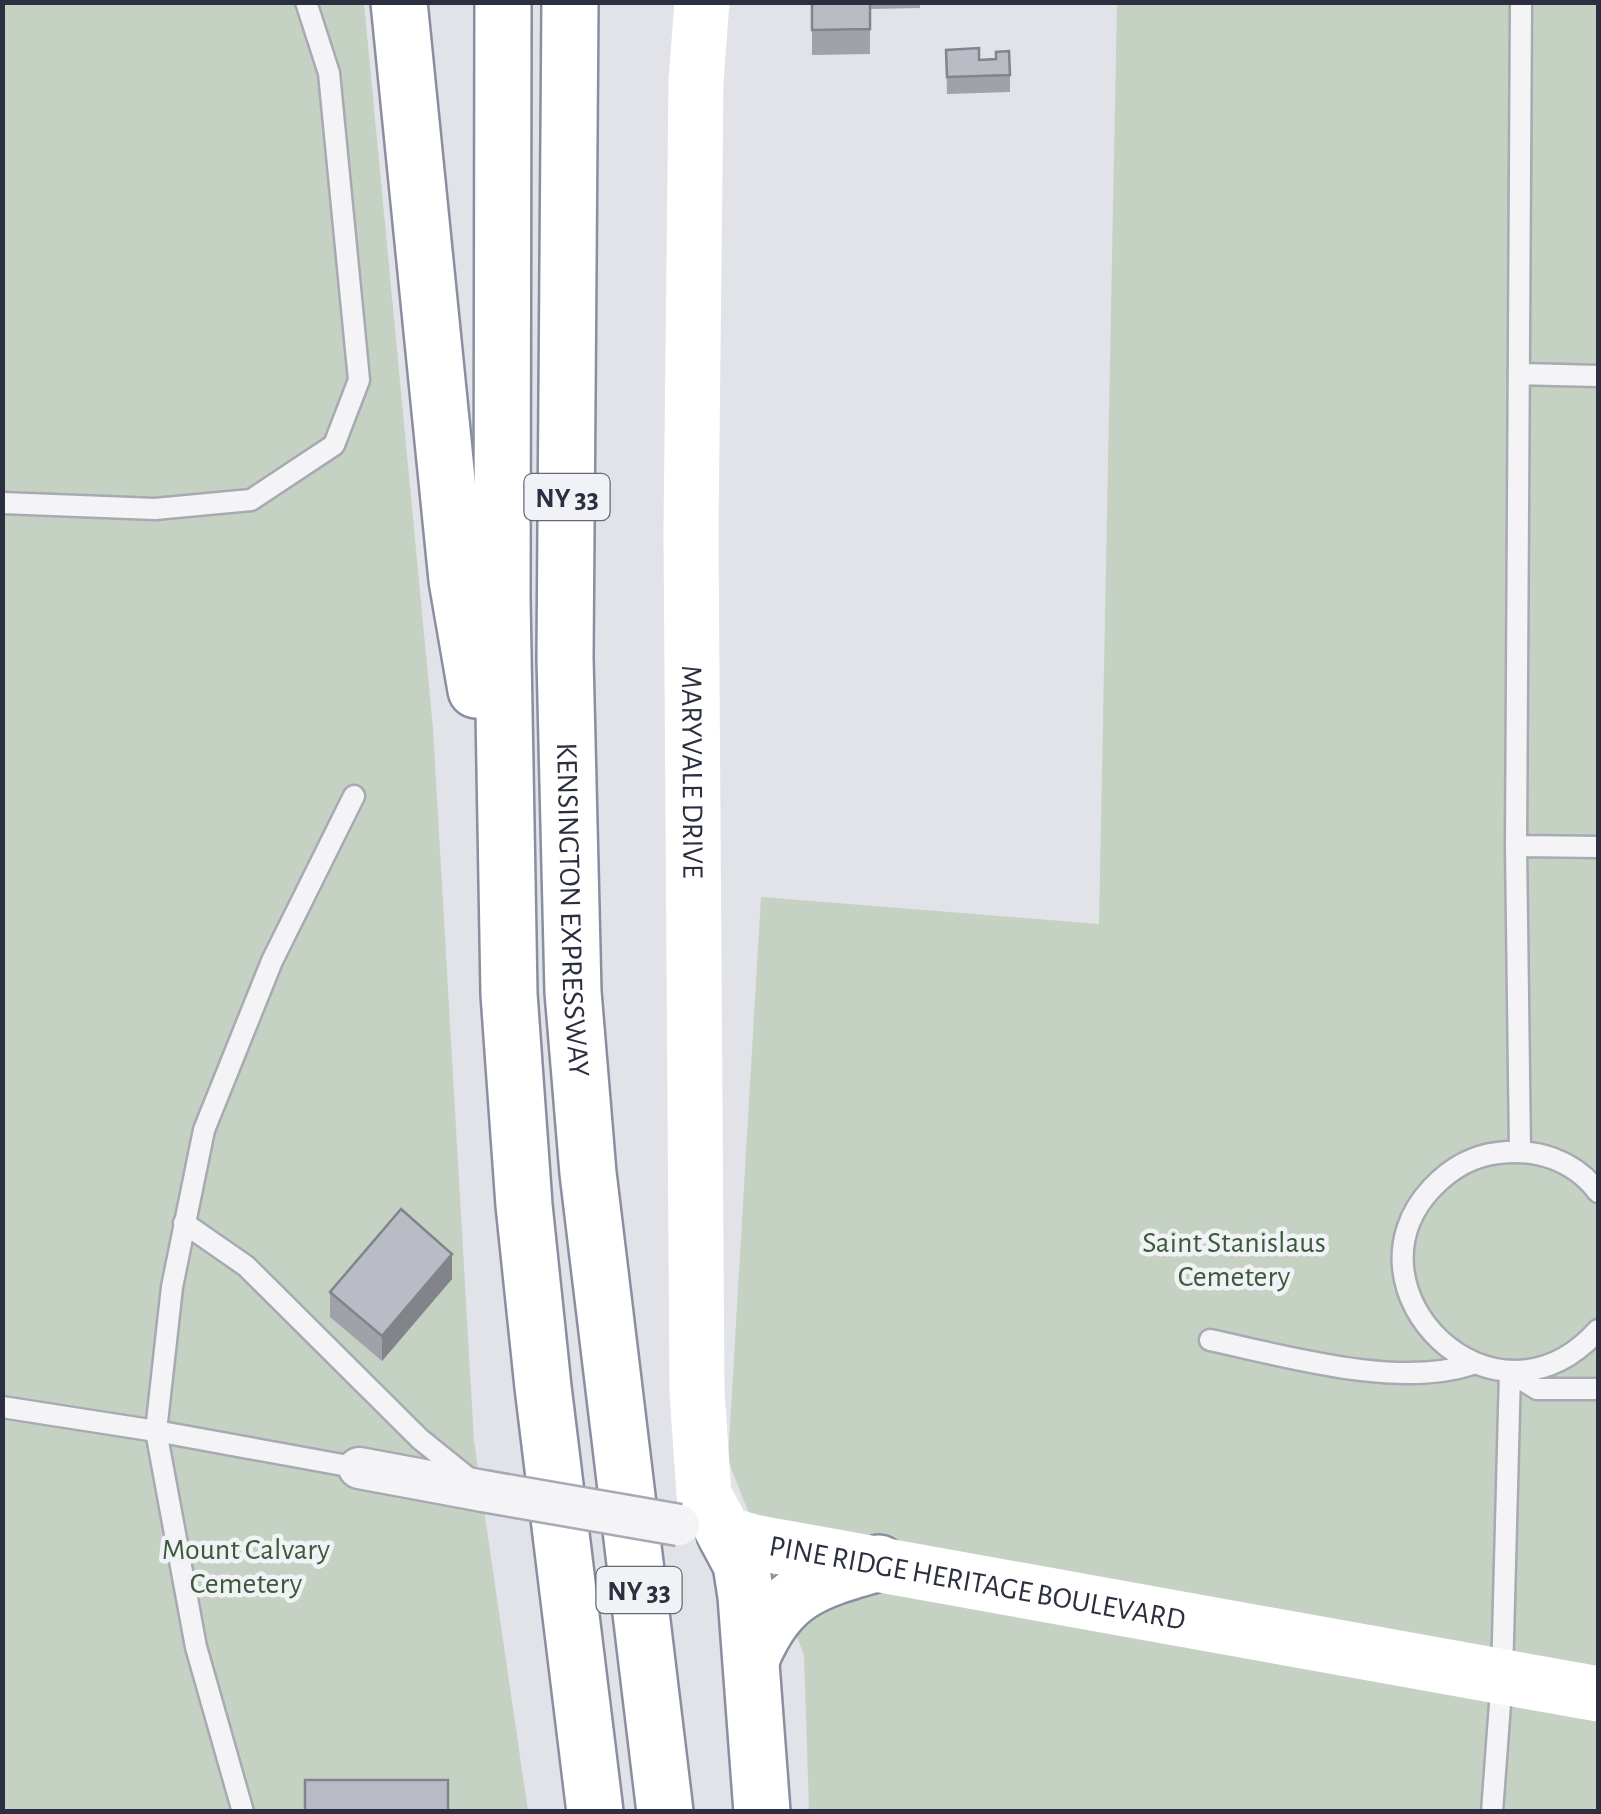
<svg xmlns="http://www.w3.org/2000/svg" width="1601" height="1814" viewBox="0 0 1601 1814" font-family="'Alegreya Sans',sans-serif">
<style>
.green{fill:#c5d2c3}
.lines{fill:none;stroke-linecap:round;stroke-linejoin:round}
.lane-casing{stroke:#a7a9b3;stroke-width:25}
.street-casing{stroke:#a7a9b3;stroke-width:45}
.highway-casing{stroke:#898f9f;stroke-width:60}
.lane{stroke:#f4f4f7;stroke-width:20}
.street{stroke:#f4f4f7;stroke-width:40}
.secondary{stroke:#fff;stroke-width:55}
.highway{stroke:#fff;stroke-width:55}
.street-bridge-casing{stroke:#a7a9b3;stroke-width:45;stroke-linecap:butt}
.street-bridge{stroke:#f4f4f7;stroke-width:40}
.wall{fill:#9fa2a9}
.shaded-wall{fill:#82848a}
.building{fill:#b9bcc5;stroke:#82848a;stroke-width:2.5}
.labels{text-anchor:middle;stroke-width:9;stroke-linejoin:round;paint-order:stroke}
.shield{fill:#f1f2f6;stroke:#666a76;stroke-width:2.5}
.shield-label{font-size:28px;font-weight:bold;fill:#2b2f3f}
.street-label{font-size:30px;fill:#2b2f3f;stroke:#f1f2f6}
.park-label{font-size:30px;fill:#3a5a39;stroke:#f1f2f6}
</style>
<rect width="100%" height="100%" fill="#e1e3e9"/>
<path class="green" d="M3,3h361l69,725 41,713 54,370 -525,1z
M1117,3h481v1808h-789l-5,-156 -76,-195 33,-563 338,27z"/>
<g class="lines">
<g class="lane-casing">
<path id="lane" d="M1519,374l79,2
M2,503l153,6 96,-9 83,-55 25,-65 -30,-307 -23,-71
M1516,846l82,1
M1520,1150l-4,-304 5,-844
M1598,1192c-24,-32 -62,-44 -100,-39 -27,3 -48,16 -66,35 -95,101 62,258 166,142
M184,1223l62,43 174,173 52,42
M1210,1340c75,16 189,49 262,24
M1510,1372l27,17h61
M2,1407l154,24 203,37
M243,1812l-47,-165 -40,-216 16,-144 32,-157 68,-169 82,-165
M1492,1812l10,-135 8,-305"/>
</g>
<g class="street-casing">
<path id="street" d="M359,1468l124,23"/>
</g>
<g class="highway-casing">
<g id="highway">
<path d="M399,2l58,578 19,110"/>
<path d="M503,2l-1,596 7,396 15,211 19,182 52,425"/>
<path id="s2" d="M570,2l-5,656 8,334 15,181 77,639"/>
<path d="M725,1534l16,30 5,32 16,216"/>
<path d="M752,1657c29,-67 61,-75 127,-94"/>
</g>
</g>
<use href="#lane" class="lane"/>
<use href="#street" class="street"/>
<path class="secondary" id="s1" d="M702,2l-6,79 -5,452 6,859 7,103 21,39 28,8 845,152"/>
<use href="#highway" class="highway"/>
<g class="street-bridge-casing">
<path id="street-bridge" d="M483,1491l196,34"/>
</g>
<use href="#street-bridge" class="street-bridge"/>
</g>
<path class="wall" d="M812,2h108v6l-50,1v45l-58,1z
M946,50l64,25v17l-63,2z
M452,1279l-70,82 -52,-44v-25z"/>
<path class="shaded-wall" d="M452,1254v25l-70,82v-25z"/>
<path class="building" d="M812,2h58v27l-58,1z
M979,48v12l17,-1v-7l13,-1 1,24 -63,2 -1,-27z
M401,1209l51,45 -70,82 -52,-44z
M305,1780h143v32h-143z"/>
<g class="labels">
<g class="shield">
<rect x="524.5" y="474" width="85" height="46" rx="8"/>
<rect x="596.5" y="1567" width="85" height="46" rx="8"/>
</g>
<g class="shield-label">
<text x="567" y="507">NY 33</text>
<text x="639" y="1600">NY 33</text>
</g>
<g class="street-label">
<text dy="10" stroke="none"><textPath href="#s1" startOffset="770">MARYVALE DRIVE</textPath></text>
<text dy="10" stroke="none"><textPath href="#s2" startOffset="908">KENSINGTON EXPRESSWAY</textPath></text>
<text dy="10" stroke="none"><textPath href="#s1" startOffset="1795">PINE RIDGE HERITAGE BOULEVARD</textPath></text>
</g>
<g class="park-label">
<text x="1234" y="1252">Saint Stanislaus<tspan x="1234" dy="34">Cemetery</tspan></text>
<text x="246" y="1559">Mount Calvary<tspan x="246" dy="34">Cemetery</tspan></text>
</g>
</g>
<rect width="1601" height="1814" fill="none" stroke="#2b2f3f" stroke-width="10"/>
</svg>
